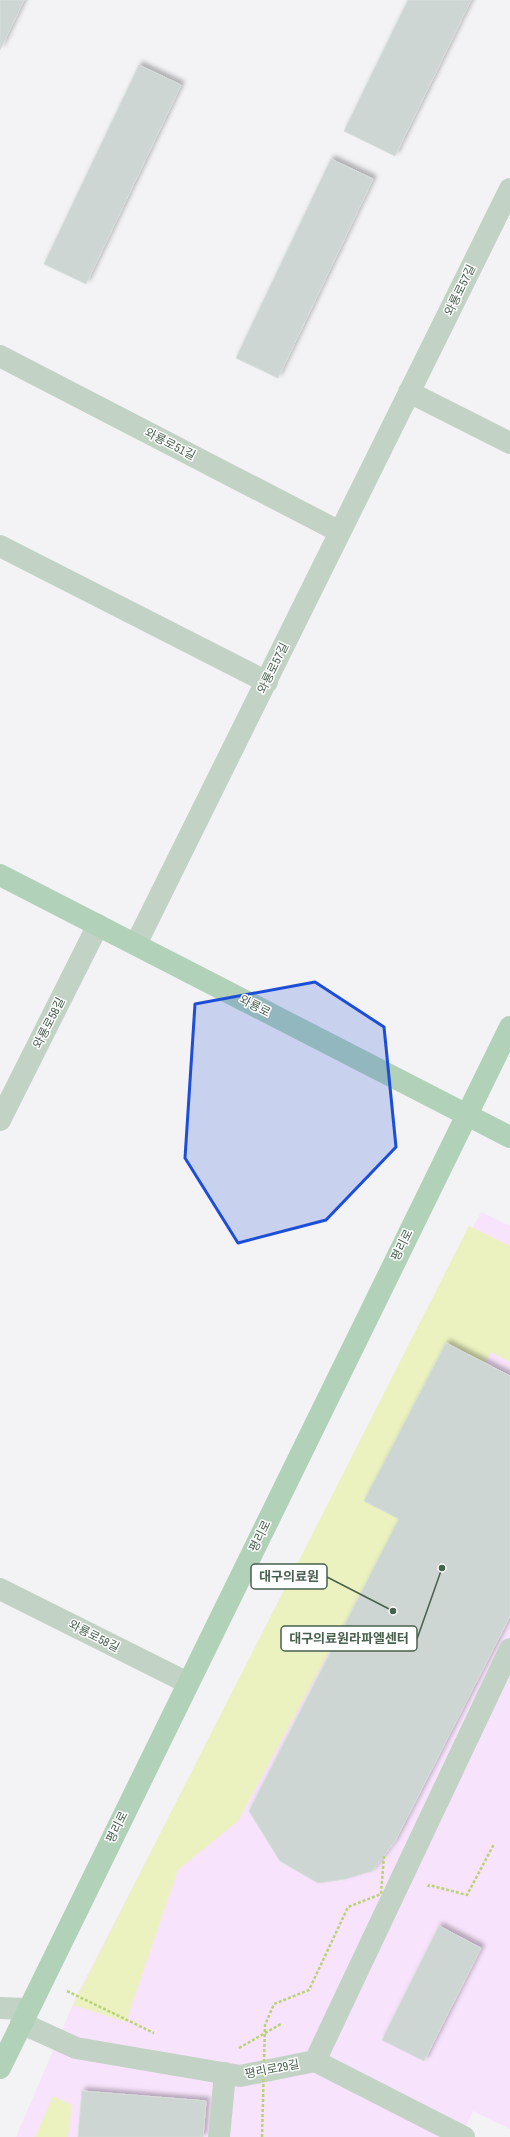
<svg xmlns="http://www.w3.org/2000/svg" width="510" height="2137" viewBox="0 0 510 2137" font-family="'Archivo Narrow','Noto Sans KR',sans-serif">
<style>
.medical{fill:#f8e3fc}
.green{fill:#ebf2c0}
.building{fill:#cdd6d2;stroke:#d5ddd9;filter:url(#shadow)}
.lines{fill:none;stroke-linecap:round;stroke-linejoin:round}
.path{stroke:#bad276;stroke-width:2.5;stroke-dasharray:3 2;stroke-linecap:butt}
.minor{stroke:#c2d3c6;stroke-width:22}
.major{stroke:#b1d1b9;stroke-width:22}
.path-bridge{stroke:#bad276;stroke-width:2.5;stroke-dasharray:3 2;stroke-linecap:butt}
.marked{fill:#1d4ed8;fill-opacity:0.2;stroke:#1d4ed8;stroke-width:3;stroke-linejoin:round}
.labels{text-anchor:middle;stroke-width:3;stroke-linejoin:round;paint-order:stroke}
.street-label{font-size:12px;fill:#48604e;stroke:#fff}
.leader{fill:none;stroke:#48604e;stroke-width:1.5}
.callout-dot{fill:#48604e;stroke:#fff;stroke-width:1.5}
.callout{fill:#fff;stroke:#48604e;stroke-width:1.5}
.callout-label{font-size:13px;text-anchor:middle;font-weight:bold;fill:#48604e}
</style>
<defs>
<filter id="shadow"><feDropShadow dx="3.5" dy="-3.5" stdDeviation="2" flood-color="#0004"/></filter>
</defs>
<rect width="100%" height="100%" fill="#f3f2f4"/>
<path class="medical" d="M481,1212l29,14v903l-37,-18 -12,26h-445l61,-142z"/>
<path class="green" d="M469,1226l41,20v116l-19,-10 -253,469 -60,49 -52,152 -53,-17z
M53,2096l19,9 -4,32h-33z"/>
<path class="building" d="M0,0h24l-24,50z
M408,0h63l-76,156 -51,-25z
M139,65l42,20 -95,199 -42,-20z
M331,159l42,20 -95,199 -42,-20z
M446,1343l64,33v240l-115,225 -23,30 -27,8 -27,4 -38,-22 -31,-50 150,-292 -35,-18z
M439,1926l42,22 -57,113 -42,-21z
M82,2091l124,10 -3,36h-125z"/>
<g class="lines">
<path class="path" d="M428,1887l1,-2 38,10 27,-51
M67,1991l87,42
M239,2048l42,-24"/>
<path class="minor" d="M0,356l340,176
M409,392l101,51
M0,546l267,136
M136,944l374,-755
M0,1120l98,-195
M0,1589l188,94
M0,2008l27,1
M21,2023l55,25 164,28 75,-15 149,76
M315,2061l195,-412
M219,2137l6,-64"/>
<path class="major" d="M0,875l510,262
M0,2068l510,-1041"/>
<path class="path-bridge" d="M262,2137l3,-112 9,-21 35,-14 39,-83 33,-13 3,-39"/>
</g>
<path class="marked" d="M315,982l69,45 12,120 -70,73 -88,23 -53,-85 10,-154z"/>
<g class="labels">
<g class="street-label">
<text transform="translate(460 290) rotate(-64)" y="4">와룡로57길</text>
<text transform="translate(170 444) rotate(27)" y="4">와룡로51길</text>
<text transform="translate(273 668) rotate(-64)" y="4">와룡로57길</text>
<text transform="translate(255 1006) rotate(27)" y="4">와룡로</text>
<text transform="translate(49 1023) rotate(-63)" y="4">와룡로58길</text>
<text transform="translate(402 1245) rotate(-64)" y="4">평리로</text>
<text transform="translate(260 1536) rotate(-64)" y="4">평리로</text>
<text transform="translate(94 1636) rotate(27)" y="4">와룡로58길</text>
<text transform="translate(117 1827) rotate(-64)" y="4">평리로</text>
<text transform="translate(272 2069) rotate(-11)" y="4">평리로29길</text>
</g>
</g>
<path class="leader" d="M393 1611L327 1577M442 1568L417 1639"/>
<g class="callout-dot">
<circle cx="393" cy="1611" r="4"/>
<circle cx="442" cy="1568" r="4"/>
</g>
<g class="callout">
<rect x="251" y="1564" width="76" height="25" rx="4"/>
<rect x="281" y="1626" width="136" height="25" rx="4"/>
</g>
<g class="callout-label">
<text x="289" y="1581">대구의료원</text>
<text x="349" y="1643">대구의료원라파엘센터</text>
</g>
</svg>
